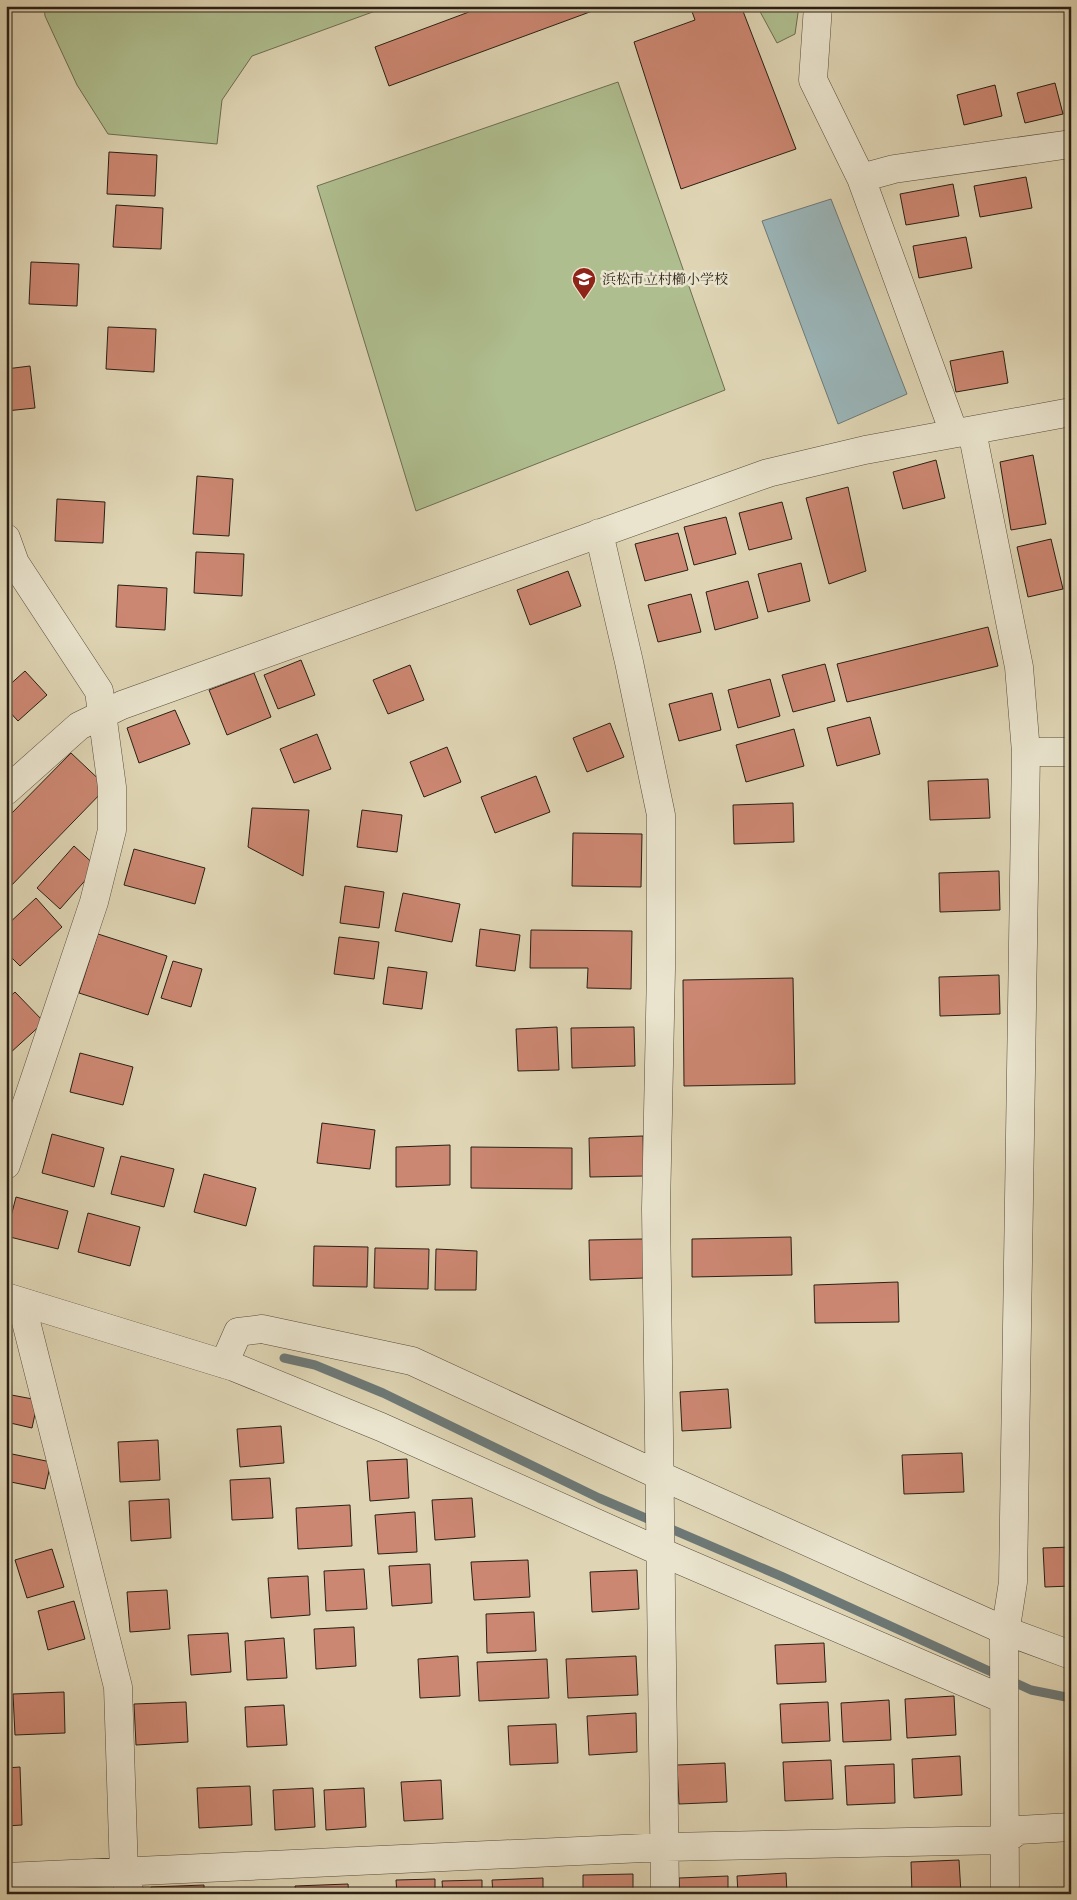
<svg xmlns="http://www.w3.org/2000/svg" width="1077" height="1900" viewBox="0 0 1077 1900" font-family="'Old Standard TT','Noto Serif JP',serif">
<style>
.green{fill:#afbe8f;stroke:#6c6e52}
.water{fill:#9ab5b9;stroke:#6d7977}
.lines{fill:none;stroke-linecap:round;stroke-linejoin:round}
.stream{stroke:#6d7977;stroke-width:9}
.building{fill:#cc8772;stroke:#291f14}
.minor-casing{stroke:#564c3c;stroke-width:29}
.minor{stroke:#eae4ce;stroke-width:28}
.labels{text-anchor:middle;stroke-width:5;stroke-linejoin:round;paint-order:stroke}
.poi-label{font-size:14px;fill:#291f14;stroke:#eae4ce;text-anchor:start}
</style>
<rect width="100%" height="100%" fill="#dfd5b4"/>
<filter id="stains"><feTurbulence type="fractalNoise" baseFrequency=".004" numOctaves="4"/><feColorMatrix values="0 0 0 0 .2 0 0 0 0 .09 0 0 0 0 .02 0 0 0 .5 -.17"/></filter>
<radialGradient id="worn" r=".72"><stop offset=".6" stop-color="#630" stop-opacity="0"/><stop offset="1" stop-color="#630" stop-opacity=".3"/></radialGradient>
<path class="green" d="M44,6h345l-137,50 -30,44 -5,44 -109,-10 -31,-49 -32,-69z
M757,6h42l-4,28 -18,9z
M618,82l107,308 -309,121 -99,-325z"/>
<path class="water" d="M831,199l76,195 -69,30 -76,-203z"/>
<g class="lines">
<path class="stream" d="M284,1358l31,7 68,28 216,105 184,79 248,113 40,8"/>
</g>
<path class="building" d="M485,6h121l-217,80 -14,-39z
M690,6h51l55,143 -115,40 -47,-147 61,-22z
M1055,83l8,31 -38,9 -8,-30z
M995,85l7,31 -38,9 -7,-30z
M109,152l48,3 -2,41 -48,-2z
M1026,177l6,31 -52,9 -6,-31z
M953,184l6,32 -53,9 -6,-31z
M116,205l47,3 -2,41 -48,-2z
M966,237l6,31 -53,10 -6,-32z
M31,262l48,2 -2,42 -48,-2z
M108,327l48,2 -2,43 -48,-3z
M1003,351l5,32 -52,9 -6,-31z
M30,366l5,42 -29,3v-42z
M1033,455l13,69 -35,6 -11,-68z
M936,460l9,38 -42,11 -10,-37z
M197,476l36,3 -4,57 -36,-2z
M848,487l18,84 -37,13 -23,-86z
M57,499l48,3 -2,41 -48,-2z
M782,502l10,37 -43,11 -10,-37z
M726,517l10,37 -42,11 -10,-38z
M678,533l10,37 -43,11 -10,-37z
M1051,539l12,50 -35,8 -11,-50z
M196,552l48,2 -2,42 -48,-3z
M801,563l9,38 -42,11 -10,-38z
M568,571l13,35 -51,19 -13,-35z
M748,581l10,37 -43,12 -9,-38z
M118,585l49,3 -2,42 -49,-3z
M691,594l10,38 -43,10 -10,-37z
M988,627l10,39 -151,36 -10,-38z
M301,660l14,35 -37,14 -14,-34z
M825,664l10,37 -42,11 -11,-37z
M410,665l14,35 -36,14 -15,-34z
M25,671l22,24 -29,26 -12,-13v-20z
M254,673l17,44 -44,18 -18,-45z
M770,679l10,37 -42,12 -10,-38z
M712,693l9,37 -42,11 -10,-37z
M175,710l15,34 -51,19 -12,-35z
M870,717l10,37 -43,12 -10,-38z
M610,723l14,34 -37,15 -14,-34z
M794,729l10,37 -58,16 -10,-37z
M317,734l14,35 -37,14 -14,-34z
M447,747l14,35 -37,15 -14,-35z
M71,753l36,34 -101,104v-72z
M536,776l14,36 -55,21 -14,-36z
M988,779l2,39 -60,2 -2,-39z
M793,803l1,39 -60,2 -1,-39z
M252,808l57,2 -6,66 -55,-29z
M362,810l40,5 -5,37 -40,-5z
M573,833l69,1 -1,53 -69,-1z
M74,846l23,21 -37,42 -23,-21z
M134,849l71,19 -10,36 -71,-19z
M999,871l1,39 -60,2 -1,-39z
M345,886l39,6 -5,36 -39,-5z
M403,893l57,11 -8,38 -57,-11z
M36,898l26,29 -42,39 -14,-14v-26z
M480,929l40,6 -5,36 -39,-5z
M531,930l101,1 -1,58 -44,-1 1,-20h-58z
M98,934l69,22 -19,59 -69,-22z
M339,937l40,5 -5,37 -40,-5z
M173,961l29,8 -11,38 -30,-9z
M388,967l39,5 -5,37 -39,-5z
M999,975l1,39 -60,2 -1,-39z
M793,978l2,106 -111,2 -1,-106z
M15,992l29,30 -35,32 -3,-3v-51z
M557,1027l2,43 -41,1 -2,-42z
M634,1027l1,39 -63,2 -1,-40z
M80,1053l53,14 -10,38 -53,-13z
M322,1123l53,7 -5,39 -53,-6z
M52,1134l52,14 -10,39 -52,-14z
M643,1136l1,40 -54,1 -1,-39z
M450,1145v40l-54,2v-40z
M471,1147l101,1v41l-101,-1z
M121,1156l53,13 -10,38 -53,-13z
M204,1174l52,14 -10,38 -52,-14z
M16,1197l52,14 -10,38 -52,-13z
M88,1213l52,14 -10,39 -52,-14z
M791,1237l1,38 -100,2v-38z
M643,1239l1,39 -54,2 -1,-40z
M314,1246l54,1 -1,40 -54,-1z
M375,1248l54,1 -1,40 -54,-1z
M436,1249l41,2 -1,39h-41z
M898,1282l1,40 -84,1 -1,-38z
M728,1389l3,39 -49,3 -2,-39z
M6,1394l32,6 -6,28 -26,-6z
M281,1426l3,37 -44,4 -3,-38z
M158,1440l2,40 -40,2 -2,-40z
M962,1453l2,39 -60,2 -2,-39z
M12,1454l39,8 -6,27 -39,-8z
M407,1459l2,39 -39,3 -3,-40z
M270,1478l3,40 -41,2 -2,-40z
M472,1498l3,39 -40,3 -3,-40z
M169,1499l2,39 -40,3 -2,-40z
M350,1505l2,41 -54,3 -2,-41z
M415,1512l2,40 -39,2 -3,-39z
M1071,1547v39l-26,1 -2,-39z
M52,1549l12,38 -37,11 -12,-38z
M528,1560l2,37 -56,3 -3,-38z
M430,1564l2,39 -40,3 -3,-40z
M364,1569l3,40 -41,2 -2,-40z
M637,1570l2,39 -47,3 -2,-40z
M308,1576l2,39 -39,3 -3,-40z
M167,1590l3,39 -40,3 -3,-40z
M74,1601l11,38 -37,11 -10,-39z
M534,1612l2,39 -49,2 -1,-39z
M354,1627l2,39 -40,3 -2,-40z
M228,1633l3,39 -40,3 -3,-40z
M284,1638l3,40 -40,2 -2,-39z
M824,1643l2,39 -49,2 -2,-39z
M458,1656l2,40 -40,2 -2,-39z
M636,1656l2,39 -70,3 -2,-39z
M547,1659l2,39 -70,3 -2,-39z
M64,1692l1,41 -50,2 -2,-41z
M954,1696l2,39 -49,3 -2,-39z
M889,1700l2,40 -48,2 -2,-39z
M186,1702l2,40 -52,3 -2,-41z
M828,1702l2,39 -48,2 -2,-39z
M284,1705l3,40 -40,2 -2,-40z
M636,1713l1,39 -48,3 -2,-39z
M556,1724l2,39 -48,2 -2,-39z
M960,1756l2,39 -48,3 -2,-39z
M831,1760l2,39 -48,2 -2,-39z
M725,1763l2,39 -48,2 -2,-39z
M894,1764l1,39 -48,2 -2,-39z
M20,1767l2,58 -16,1v-58z
M441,1780l2,39 -39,2 -3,-39z
M250,1786l2,39 -53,3 -2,-40z
M313,1788l2,39 -40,3 -2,-40z
M364,1788l2,39 -40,3 -2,-40z
M959,1860l2,34h-49l-1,-32z
M786,1873l1,21h-49l-1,-18z
M633,1874v20h-50v-19z
M728,1876v18h-48l-1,-16z
M543,1878v16h-50l-1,-14z
M435,1879v15h-38l-1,-14z
M482,1880v14h-39l-1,-13z
M348,1884l1,10h-53l-1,-8z
M204,1885v9h-53v-7z"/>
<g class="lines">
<g class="minor-casing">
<path id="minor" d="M818,6l-5,74 48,98 93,255
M861,178l33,-9 177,-25
M972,431l47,236 7,85 -13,830 -9,58 1,254
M599,533l30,129 32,153v154l-5,240 9,685
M6,538l9,25 84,128 13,96v43l-18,72 -88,263
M1026,752h45
M6,791l73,-65 43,-21 646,-232 97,-23 206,-38
M6,1297l228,70 147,60 280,125 342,147
M21,1302l97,385 6,186 6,21
M224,1364l14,-32 24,-3 150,32 249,115 345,155 65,24
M6,1877l660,-30 339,-7 14,-10 52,-3"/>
</g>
<use href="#minor" class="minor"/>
</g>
<defs>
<g id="school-pin" transform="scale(1.25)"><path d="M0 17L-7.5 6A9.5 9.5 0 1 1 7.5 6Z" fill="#8f2418" stroke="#eae4ce"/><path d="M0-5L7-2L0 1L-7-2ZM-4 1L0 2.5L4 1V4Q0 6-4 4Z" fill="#fff"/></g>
</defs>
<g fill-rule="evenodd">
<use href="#school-pin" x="584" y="279"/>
</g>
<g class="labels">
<g class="poi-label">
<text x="602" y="284">浜松市立村櫛小学校</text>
</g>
</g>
<rect width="1077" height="1900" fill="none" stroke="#dfd5b4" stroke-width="25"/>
<rect x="8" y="8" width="1062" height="1885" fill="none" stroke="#291f14" stroke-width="2.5"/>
<rect x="12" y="12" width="1052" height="1875" fill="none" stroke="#291f14"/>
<rect width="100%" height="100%" filter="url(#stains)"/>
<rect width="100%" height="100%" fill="url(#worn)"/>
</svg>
